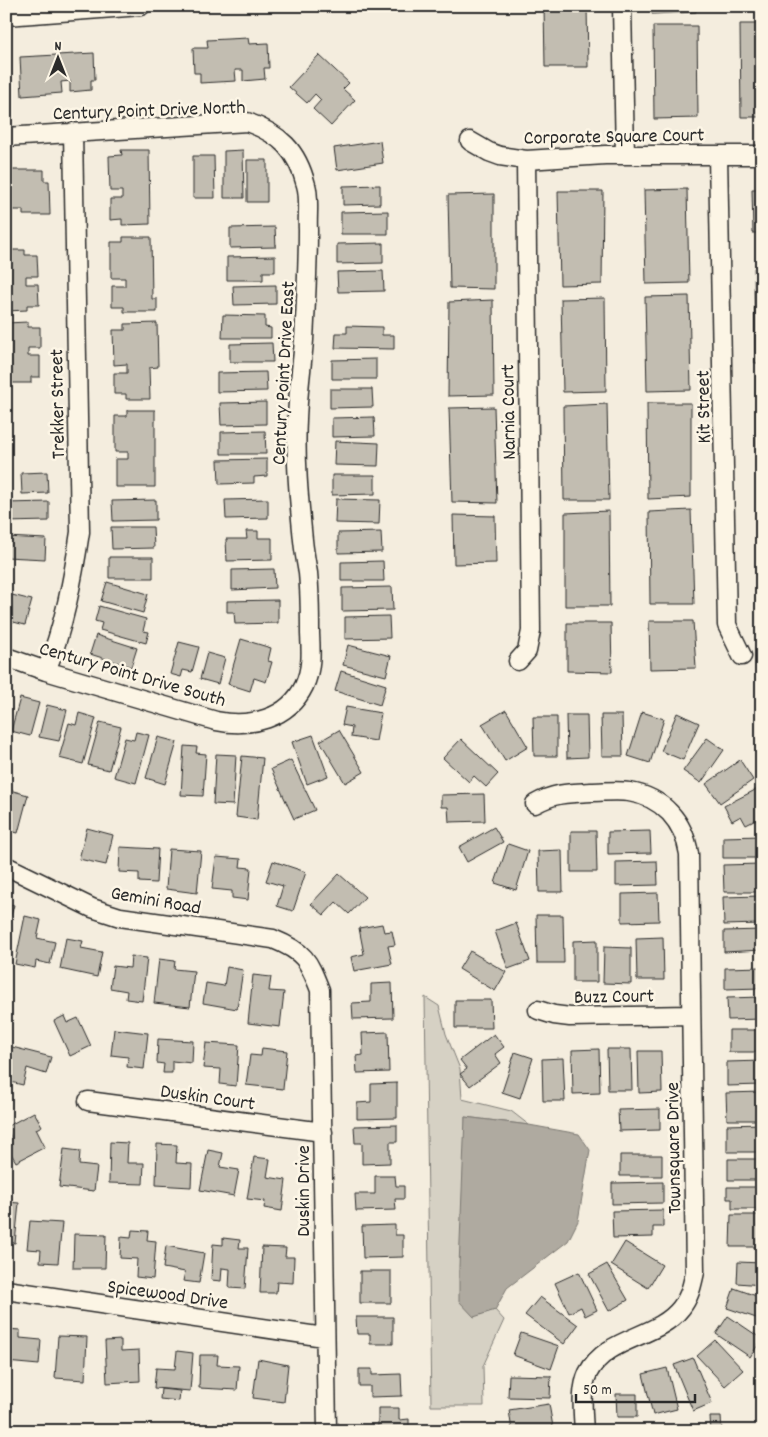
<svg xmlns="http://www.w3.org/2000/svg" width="768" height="1437" viewBox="0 0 768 1437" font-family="Dekko,sans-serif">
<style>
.green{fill:#d6d1c4;stroke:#807e78}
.water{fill:#afaaa0;stroke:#7a7771}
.building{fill:#c2bdb1;stroke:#2b2b2b}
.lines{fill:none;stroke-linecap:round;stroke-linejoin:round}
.street-casing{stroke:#2b2b2b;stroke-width:21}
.street{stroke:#fcf5e5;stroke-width:18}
.labels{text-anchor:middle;stroke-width:5;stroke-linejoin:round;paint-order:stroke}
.street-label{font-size:20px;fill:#2b2b2b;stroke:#fcf5e5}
</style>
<rect width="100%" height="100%" fill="#f4edde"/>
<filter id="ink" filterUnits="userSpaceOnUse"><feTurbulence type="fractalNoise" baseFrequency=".02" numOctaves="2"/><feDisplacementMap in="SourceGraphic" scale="10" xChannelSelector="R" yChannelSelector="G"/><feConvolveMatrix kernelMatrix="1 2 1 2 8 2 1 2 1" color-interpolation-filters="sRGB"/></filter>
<g filter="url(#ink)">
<path class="green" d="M425,997l14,9 7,28 14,35 2,30 49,12 18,14 -64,-8 9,199 21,-6 9,10 -21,46 1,40h-53z"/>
<path class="water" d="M465,1117l64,8 50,9 11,16 -12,71 -10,20 -61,47 -12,22 -21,7 -15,-16v-35z"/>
<path class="building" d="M544,6h43l1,61h-43z
M652,6h44v6l-44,2z
M740,6h22v5h-22z
M740,24h22v93h-21z
M653,26h44l1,92 -44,1z
M248,38l1,6 19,-1 1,25h-5l1,11 -22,2v-11h-8l1,11 -36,2v-10h-6l-1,-25h15l-1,-8z
M94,53l1,27h-4v10l-21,2v-11l-9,1 1,11 -40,3 -2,-39z
M319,55l30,28 -6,6 12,11 -24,26 -18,-17 8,-9 -6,-6 -8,9 -18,-16z
M380,141l3,22 -46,7 -3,-22z
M121,150h28l1,74 -28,1v-6l-12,1v-21h12v-8h-12l-1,-35 13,-1z
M243,150l1,48h-20v-47z
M193,156h21l1,42h-22z
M247,160h20v42h-20z
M9,170h35v11h5l1,34h-27v-5h-17v-26h3z
M380,185v19l-37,1v-19z
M687,189l2,94 -43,1 -2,-94z
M752,189h10v44h-9z
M558,191h45l-1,93 -42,1z
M494,194v95l-44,-1 -2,-93z
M388,211v23h-47v-22z
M275,227l1,20 -46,1v-20z
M123,237h28l1,62h5v13h-33v-5h-12v-21h13v-8h-14v-36h12z
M383,243v20l-46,1v-20z
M6,250h19v5h12l1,21h-12v8h12l1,21h-12v5l-21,1z
M275,256v16h-12v8h-36v-23z
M754,268h8v95h-7z
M383,271l1,20 -46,1 -1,-20z
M276,285v19l-42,1 -1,-19z
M689,296l2,94 -44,1 -2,-94z
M605,298l1,93 -43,1 -2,-93z
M493,300l1,95 -46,1 1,-94z
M223,315l42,1v11l6,1v10h-49z
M28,322v5h12v21h-12v8h12v21h-9v6h-25v-60z
M157,323l1,44 -9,1 1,31h-24v-5h-12v-21h13v-9l-13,1 -1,-35h12v-6z
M347,326l35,1v8h12v14l-59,-1 1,-15h11z
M272,343l1,19h-43v-18z
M376,359v20h-44v-19z
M266,372l1,19 -50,1v-19z
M756,375h6v94h-6z
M330,389h42l1,18 -43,1z
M266,402v22l-45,1 -1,-22z
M647,403h44v94l-43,2z
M607,404l2,96h-45l-1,-94z
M494,407l3,96 -45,-1 -3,-94z
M127,410h28v77h-40v-28h13v-7h-13v-36h12z
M374,417l1,19 -43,1v-19z
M265,431l1,23h-45v-22z
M335,441l44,2 -1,23 -44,-1z
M267,459v17l-13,1v6l-35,1 -1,-24z
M47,472l1,21 -26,1 -1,-21z
M332,475h43v19l-43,1z
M757,482h5v71h-4z
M268,499v19l-42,1 -1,-19z
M336,499l44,1 -1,24 -44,-1z
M156,500v20l-43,1 -1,-20z
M49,502v19l-43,1v-19z
M691,510l3,94h-44l-1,-92z
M609,511l1,95h-45v-93z
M453,515l42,1 1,47 -42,1z
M111,527h42l1,21 -42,1z
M246,531h12v7h14v22l-45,1 -1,-22h21z
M381,532l1,20 -44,1v-20z
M6,537l40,2 -1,20 -39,-2z
M109,557h44v21h-44z
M383,561l1,20h-43v-19z
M274,569l1,19 -43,2v-20z
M107,582l41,12 -5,19 -42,-12z
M392,587l1,23 -51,1v-23z
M12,595l20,5 -7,25 -19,-5z
M278,600v23l-43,1 -1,-12h-7v-11z
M99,606l47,13 -3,12 6,1 -3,11 -46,-13 2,-7 -7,-2z
M389,616l1,22 -45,1v-22z
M649,621h44l3,47 -46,1z
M567,623h44l1,49 -45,-1z
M96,635l41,13 -6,19 -41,-13z
M241,639l30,9 -3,13 4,1 -6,20 -12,-4 -4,13 -22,-7z
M179,642l20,5 -7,25 -9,-2 -2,7 -11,-3z
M348,645l43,11 -5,20 -43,-11z
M207,653l18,5 -7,26 -18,-5z
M341,671l45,14 -6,20 -45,-14z
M20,698l19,5 -9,33 -19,-5z
M47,705l20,5 -8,31 -20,-4z
M346,707l35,6 -5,28 -25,-4 1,-10 -10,-2z
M506,710l22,37 -23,14 -23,-37z
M642,712l22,7 -14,44 -22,-7z
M79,713l17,5 -13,46 -24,-6 10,-35 7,2z
M677,713l22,10 -16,37 -22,-9z
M566,715h21l1,42 -21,1z
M601,715h21l1,41h-21z
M533,717h24v39h-23z
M100,722l21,5 -12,43 -21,-5z
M339,730l25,42 -19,11 -25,-42z
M136,732l13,3 -13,48 -22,-6 11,-39 9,2z
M313,735l15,41 -21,8 -15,-42z
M158,737l19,5 -12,42 -19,-6z
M707,738l17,12 -23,33 -18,-12z
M461,739l37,35 -12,13 -12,-11 -5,6 -26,-24z
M184,746l13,1 -1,6 10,1 -3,42 -22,-1z
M216,754l20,1 -3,50 -20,-1z
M242,756l21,2 -6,62 -21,-3z
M291,760l24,50 -21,9 -23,-50z
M740,760l13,20 -33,23 -14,-19z
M761,787l1,30 -16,8 -5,-9 -9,5 -8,-15z
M6,789l22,6 -10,38 -12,-3z
M484,794l1,27 -36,1 -1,-15h-7v-12z
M494,827l9,15 -36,20 -8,-15z
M87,828l26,7 -7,30 -27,-6z
M571,831h25l1,41h-26z
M650,831l1,22 -43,1v-22z
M762,836v22h-39v-21z
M508,844l20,7 -12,39 -21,-7z
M120,847l38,2 -2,34 -17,-1v-9l-20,-1z
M169,849l32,2 -4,42 -31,-4z
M562,850l1,42h-24l-1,-41z
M216,857l25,2 -1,8 11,1 -3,32 -16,-2v-7l-20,-2z
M273,861l33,11 -13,39 -16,-5 6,-20 -17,-5z
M657,861l1,24 -42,1v-24z
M760,864v28h-36l-1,-27z
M339,874l26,23 -16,17 -13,-12 -12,13 -13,-11z
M658,893l1,28 -37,1v-28z
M760,896v28l-36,1 -1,-28z
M6,903l8,2 -8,28z
M536,915h27l1,48h-27z
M25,916l16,4 -4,18 18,4 -5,22 -14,-3 -1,7 -20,-4z
M516,923l14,38 -22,8 -13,-38z
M382,924l2,8 8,-1 3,14 -7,1 4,18 -38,7 -3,-14 13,-3 -5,-26z
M762,930v20l-38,2v-21z
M663,937l1,43h-27l-1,-42z
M66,938l17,3 -2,7 21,4 -5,25 -37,-8z
M597,940v42h-24v-41z
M604,947l27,1v36l-28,-1z
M470,951l36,21 -11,19 -36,-22z
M131,956l16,2 -5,43 -16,-2 1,-8 -17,-3 3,-22 17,2z
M159,959l16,2 -1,8 20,2 -4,36 -36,-4z
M227,967l16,3 -6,39 -34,-6 3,-20 18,3z
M762,967v21l-37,1v-21z
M253,975l18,2 -2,14 15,1 -4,35 -32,-4z
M392,983l1,35 -40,1 -1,-16 19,-1v-18z
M762,997v22l-34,1 -1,-22z
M455,1000h36l1,28h-37z
M64,1016l3,7 11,-5 13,28 -21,10 -16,-35z
M114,1029l34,4 -4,36 -17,-2 1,-10 -17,-2z
M729,1030h33v22h-33z
M388,1032l1,40 -32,1 -1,-17 7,-1 -1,-22z
M494,1034l10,13 -9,7 6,9 -31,23 -10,-12 7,-5 -7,-9z
M158,1039l35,2 -1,22 -20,-2v12h-9l1,-9 -7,-1z
M206,1043l33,2 -3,41 -16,-2 1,-15 -18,-1z
M12,1047l39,10 -5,17 -19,-6 -4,17 -17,-4v-14z
M262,1048l25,3 -4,38 -37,-4 4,-30 11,1z
M599,1049l1,44 -27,1 -1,-44z
M607,1049h24l1,41h-24z
M638,1051h23l1,41 -23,1z
M515,1052l18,6 -13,40 -18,-6z
M563,1058l2,43h-22l-1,-42z
M762,1061v24l-35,1v-24z
M397,1083v35l-40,1v-16l14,-1v-18z
M762,1092v28h-35l-1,-27z
M660,1109v21l-41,1 -1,-21z
M34,1112l8,14 -6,3 9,18 -29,15 -10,-17v-5l5,-3 -5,-10z
M762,1124v28h-35v-27z
M397,1125v17h-7v21l-28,1v-21h-7l-1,-17z
M110,1142l18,1 -1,20h17l-1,21 -34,-1z
M157,1144l20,1 -1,18 16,1 -1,23 -35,-2z
M64,1149l16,2 -1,14 18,2 -3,24 -35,-4z
M208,1150l15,3 -3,14 19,3 -5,26 -34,-6z
M620,1155h42v21h-42z
M254,1157l16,2 -3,18 19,3 -4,31 -18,-3 1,-7 -18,-2z
M728,1159h34v21h-34z
M375,1176h20l1,10h8v13h-9l1,11 -40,1 -1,-17h20z
M663,1182v21l-51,1v-21z
M727,1187h35v22h-30v-10h-5z
M6,1202l13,1 -4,40 -9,-1z
M663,1210v17h-10v10l-40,1 -1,-27z
M731,1215h31v32h-32z
M30,1221l32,2 -4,40 -18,-1 1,-12 -14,-1z
M395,1225v10h8v22l-40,1 -1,-32z
M132,1230l16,1 -1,9 9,1 -3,38 -17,-2 1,-18 -17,-1 1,-21 10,1z
M74,1234l32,1 -1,33h-32z
M223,1238l17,2 -1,8h9l-3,41 -16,-1 1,-19 -8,-1 -1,13 -10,-1 2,-36 10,1z
M625,1242l37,23 -14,23 -37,-23z
M166,1246l38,7 -5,30 -16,-2 2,-9 -22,-4z
M262,1247l24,1 -1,9h9l-1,26 -16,-1 -1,11h-16z
M738,1262l24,1v22l-25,-2z
M607,1264l21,36 -19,11 -20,-37z
M360,1271h31v32h-31z
M579,1272l18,38 -12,6 -4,-9 -12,6 -14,-30z
M734,1288l28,10v22l-35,-12z
M540,1297l38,28 -14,19 -39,-29z
M728,1316l34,23 -12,18 -34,-23z
M356,1317h37v27h-23v-10h-13z
M6,1329l14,1v8l21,2 -2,25 -33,-3z
M521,1333l38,13 -8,23 -38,-14z
M58,1336l29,1 -2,43 -30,-2z
M121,1340v11l18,-1 1,31 -33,2 -2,-42z
M715,1340l28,30 -18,16 -28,-30z
M177,1351l16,2 -3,38 -36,-3 2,-20 19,1z
M200,1355h18l-1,10 22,1 -2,24 -38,-2z
M693,1358l19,45 -19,8 -19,-46z
M258,1359l30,6 -4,37 -31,-4z
M667,1368l10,41 -24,6 -10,-41z
M359,1369h13v6l29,-1 1,22 -32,1v-11h-11z
M509,1375l42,1 -1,22 -42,-1z
M161,1389l19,2 -1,10 -19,-2z
M616,1394h21v23h-20z
M549,1404l4,23 -22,4h-19l-3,-21z
M378,1408h21v12l10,-1v12h-50v-4l19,-1z
M710,1417h11l1,14h-11z"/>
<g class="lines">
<g class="street-casing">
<path id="street" d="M622,6l3,149
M6,16l135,-10
M6,137l241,-15c33,12 50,28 59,63 4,13 1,31 2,45 0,36 -2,73 -4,110 -2,26 -6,52 -7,79 -2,40 2,81 6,121 1,11 3,22 5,33 2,21 2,41 2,61 1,18 2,35 -6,52 -16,33 -54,42 -88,35l-170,-50 -40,-14
M470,141l19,11 11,4 26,4 79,-5h157
M718,155l9,470 15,31
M518,661l9,-10 4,-20 -5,-471
M46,671c18,-44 27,-92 34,-139l-7,-400
M535,804c19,-11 34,-11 56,-12 12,0 26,-2 38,0 34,5 55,30 60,62l6,418c-3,13 -5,25 -14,36 -24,31 -74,28 -93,65 -8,17 -5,40 -4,58
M6,866l86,42 28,9 153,22c32,13 35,21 47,51l7,441
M538,1010l16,5 16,2 121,-2
M88,1101l235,31
M6,1290l318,47"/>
</g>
<use href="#street" class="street"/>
</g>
</g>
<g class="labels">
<g class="street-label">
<text transform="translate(149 109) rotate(-2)" y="7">Century Point Drive North</text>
<text transform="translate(614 135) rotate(-1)" y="7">Corporate Square Court</text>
<text transform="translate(282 373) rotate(-87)" y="7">Century Point Drive East</text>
<text transform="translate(56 404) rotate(-91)" y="7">Trekker Street</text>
<text transform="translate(702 407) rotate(-91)" y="7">Kit Street</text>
<text transform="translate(507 412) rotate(-91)" y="7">Narnia Court</text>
<text transform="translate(133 673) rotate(16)" y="7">Century Point Drive South</text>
<text transform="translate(156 899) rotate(10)" y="7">Gemini Road</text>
<text transform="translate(614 995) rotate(-1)" y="7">Buzz Court</text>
<text transform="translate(208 1096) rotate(8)" y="7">Duskin Court</text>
<text transform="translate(672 1148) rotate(-91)" y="7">Townsquare Drive</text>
<text transform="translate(302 1191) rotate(-90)" y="7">Duskin Drive</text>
<text transform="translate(168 1293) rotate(8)" y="7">Spicewood Drive</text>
</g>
</g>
<rect width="768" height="1437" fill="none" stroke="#fcf5e5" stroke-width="25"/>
<rect x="12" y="12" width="743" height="1412" fill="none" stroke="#2b2b2b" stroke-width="2" filter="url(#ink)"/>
<g transform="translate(58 58)" stroke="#fcf5e5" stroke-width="4" paint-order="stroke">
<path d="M0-4L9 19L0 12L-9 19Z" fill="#2b2b2b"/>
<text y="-8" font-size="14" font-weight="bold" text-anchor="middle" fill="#2b2b2b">N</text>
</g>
<path d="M576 1394v8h119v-8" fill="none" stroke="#2b2b2b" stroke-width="2.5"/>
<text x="583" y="1394" font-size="15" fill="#2b2b2b" stroke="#fcf5e5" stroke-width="4" paint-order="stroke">50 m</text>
</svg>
